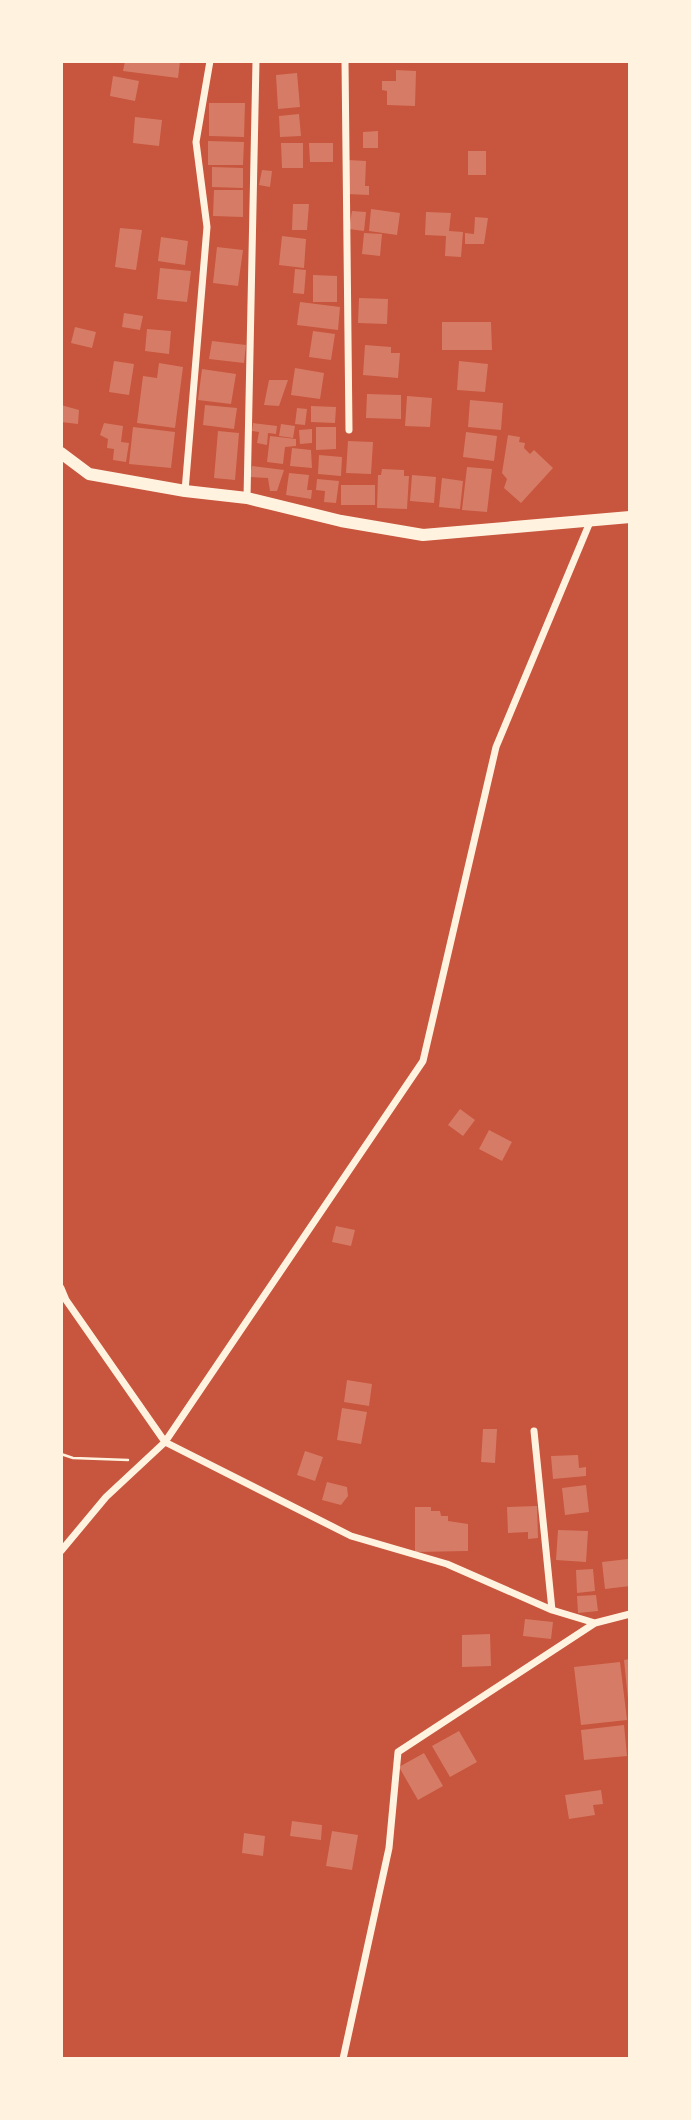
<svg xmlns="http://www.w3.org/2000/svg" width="691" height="2120" viewBox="0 0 691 2120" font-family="Roboto,sans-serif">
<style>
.building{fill:#d67c66}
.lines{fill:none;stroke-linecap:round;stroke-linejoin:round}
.path{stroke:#fff3e0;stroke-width:2.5}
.minor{stroke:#fff3e0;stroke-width:7}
.tertiary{stroke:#fff3e0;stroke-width:12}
</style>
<rect width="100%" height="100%" fill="#c8553d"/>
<path class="building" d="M125,61h55l-2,17 -55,-7z
M396,70l20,1 -1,35 -28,-1v-14l-5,-1v-9h14z
M297,73l3,34 -22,2 -2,-34z
M113,76l26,5 -4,20 -25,-5z
M209,103h36l-1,34 -35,-1z
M299,114l2,22 -21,1 -1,-21z
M135,117l27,3 -3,26 -26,-3z
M378,131v17h-15v-16z
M208,141l36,1 -1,23h-35z
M281,143h22v25h-21z
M309,143h24v19h-23z
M468,151h18v24h-18z
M348,160l18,1 -1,25h4v9l-22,-1z
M212,167l31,1v20l-31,-1z
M262,170l10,1 -2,16 -11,-2z
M214,190h29v27l-30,-1z
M293,204h16l-2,26h-15z
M371,209l29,4 -3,22 -28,-4z
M352,211l14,1 -2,19 -15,-2z
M426,212l25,1 -2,18 14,1 -2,25 -16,-1 1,-20 -21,-1z
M475,217l13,1 -4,26h-19v-11l9,1z
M120,228l22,2 -6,40 -21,-3z
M364,233l18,1 -2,22 -18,-2z
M282,236l24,3 -2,29 -25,-3z
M161,237l27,4 -3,24 -27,-4z
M217,247l26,3 -5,36 -25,-3z
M160,268l31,3 -4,31 -30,-3z
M295,269l11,1 -2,24 -11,-1z
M313,275l24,1v26h-24z
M359,298l29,1 -1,25 -29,-1z
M300,302l40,5 -2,23 -41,-5z
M124,313l19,3 -3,14 -18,-3z
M442,322h49l1,28h-50z
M75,327l21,5 -4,16 -21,-5z
M147,329l24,2 -2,23 -24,-3z
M313,331l22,3 -4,26 -22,-3z
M212,341l34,4 -2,18 -35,-4z
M365,345l26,2v6h9l-2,25 -35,-3z
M114,361l20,3 -5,31 -20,-3z
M459,361l29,3 -3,28 -28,-2z
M159,363l24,4 -8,61 -38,-5 6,-47 14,2z
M295,368l29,5 -4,26 -29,-4z
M202,369l34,5 -5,30 -33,-4z
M269,380h19l-9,26 -15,-1z
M367,394l34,1v24l-35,-1z
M407,396l25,2 -2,29 -25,-1z
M470,400l33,3 -2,27 -33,-3z
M61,405l18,5 -1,14 -17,-2z
M205,405l32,3 -3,21 -31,-4z
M311,406l25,1 -1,16 -24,-1z
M297,408l10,1 -2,16 -10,-1z
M104,423l19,3 -2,16 8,1 -3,19 -13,-2 1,-11 -7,-1 1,-9 -8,-4z
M253,423l24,3 -1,8 -8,-1 -1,12 -10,-2 2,-11 -7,-1z
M281,424l14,2 -2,12 -14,-2z
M133,427l42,5 -4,36 -42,-4z
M316,427h20v22l-20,1z
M312,429v14l-12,1 -1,-14z
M218,431l21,2 -4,47 -21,-2z
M466,432l31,4 -3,25 -31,-4z
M508,435l12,2 -1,5 6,1 -1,5 6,6 4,-4 19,18 -32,35 -17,-15 3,-9 -5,-6z
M270,436l26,3v7l-11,1 -2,17 -16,-2z
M348,441l25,1 -2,32 -25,-1z
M292,448l19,2 1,18 -22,-2z
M319,455l23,2 -1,19 -23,-2z
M252,466l32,4 -7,21h-7l-2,-13 -18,-1z
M467,467l25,2 -5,43 -25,-2z
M382,469l22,1v6h5l-2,33 -30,-1 1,-33h3z
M289,473l20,2 -2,15h5l-1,9 -25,-4z
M412,475l24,2 -2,26 -24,-2z
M442,478l21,3 -3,28 -21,-2z
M317,479l22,2 -3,22 -12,-1 1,-11 -9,-1z
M341,485h34v20h-34z
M460,1109l15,11 -12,16 -15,-11z
M489,1130l23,12 -10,19 -23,-12z
M336,1226l19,4 -4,16 -19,-4z
M347,1380l25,4 -3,22 -25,-4z
M342,1408l25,4 -6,32 -24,-4z
M483,1429h14l-2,34 -14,-1z
M305,1451l18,6 -8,24 -18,-6z
M578,1455l1,13 7,-1v9l-33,3 -2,-23z
M327,1482l20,5 1,9 -7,9 -19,-5z
M586,1485l3,27 -24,3 -3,-27z
M537,1506l1,32 -10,1v-7l-20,1 -1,-26z
M415,1507h16v4h9l1,5h7v5l20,3v27l-53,1z
M558,1530l30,1 -2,31 -30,-2z
M628,1559l2,27 -25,3 -3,-27z
M593,1569l2,22 -18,2 -1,-23z
M596,1595l2,16 -20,2 -1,-17z
M525,1619l28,3 -2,17 -28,-3z
M490,1634l1,32 -29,1v-32z
M630,1659v40h-2l-4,-39z
M620,1662l7,58 -46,5 -7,-58z
M624,1725l3,31 -43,4 -3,-30z
M459,1731l18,31 -27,15 -18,-31z
M424,1753l19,33 -25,14 -19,-33z
M601,1790l2,14 -10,1 2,10 -26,4 -4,-24z
M292,1821l30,4 -1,15 -31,-4z
M332,1831l26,4 -6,35 -26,-4z
M244,1833l21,3 -2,20 -21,-3z"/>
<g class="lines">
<path class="path" d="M61,1454l12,4 55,2"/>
<path class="minor" d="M345,61l4,369
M185,491l22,-264 -11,-85 14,-81
M247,498l9,-437
M61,1288l5,12 99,142 186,94 96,28 105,46 43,13 35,-9
M534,1431l18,179
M61,1551l45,-54 59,-55 258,-381 73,-314 94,-225
M343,2059l46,-211 9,-96 197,-129"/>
<path class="tertiary" d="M61,453l28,21 96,17 62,7 94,23 82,14 207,-18"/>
</g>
<rect width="691" height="2120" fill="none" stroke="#fff3e0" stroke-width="126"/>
</svg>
